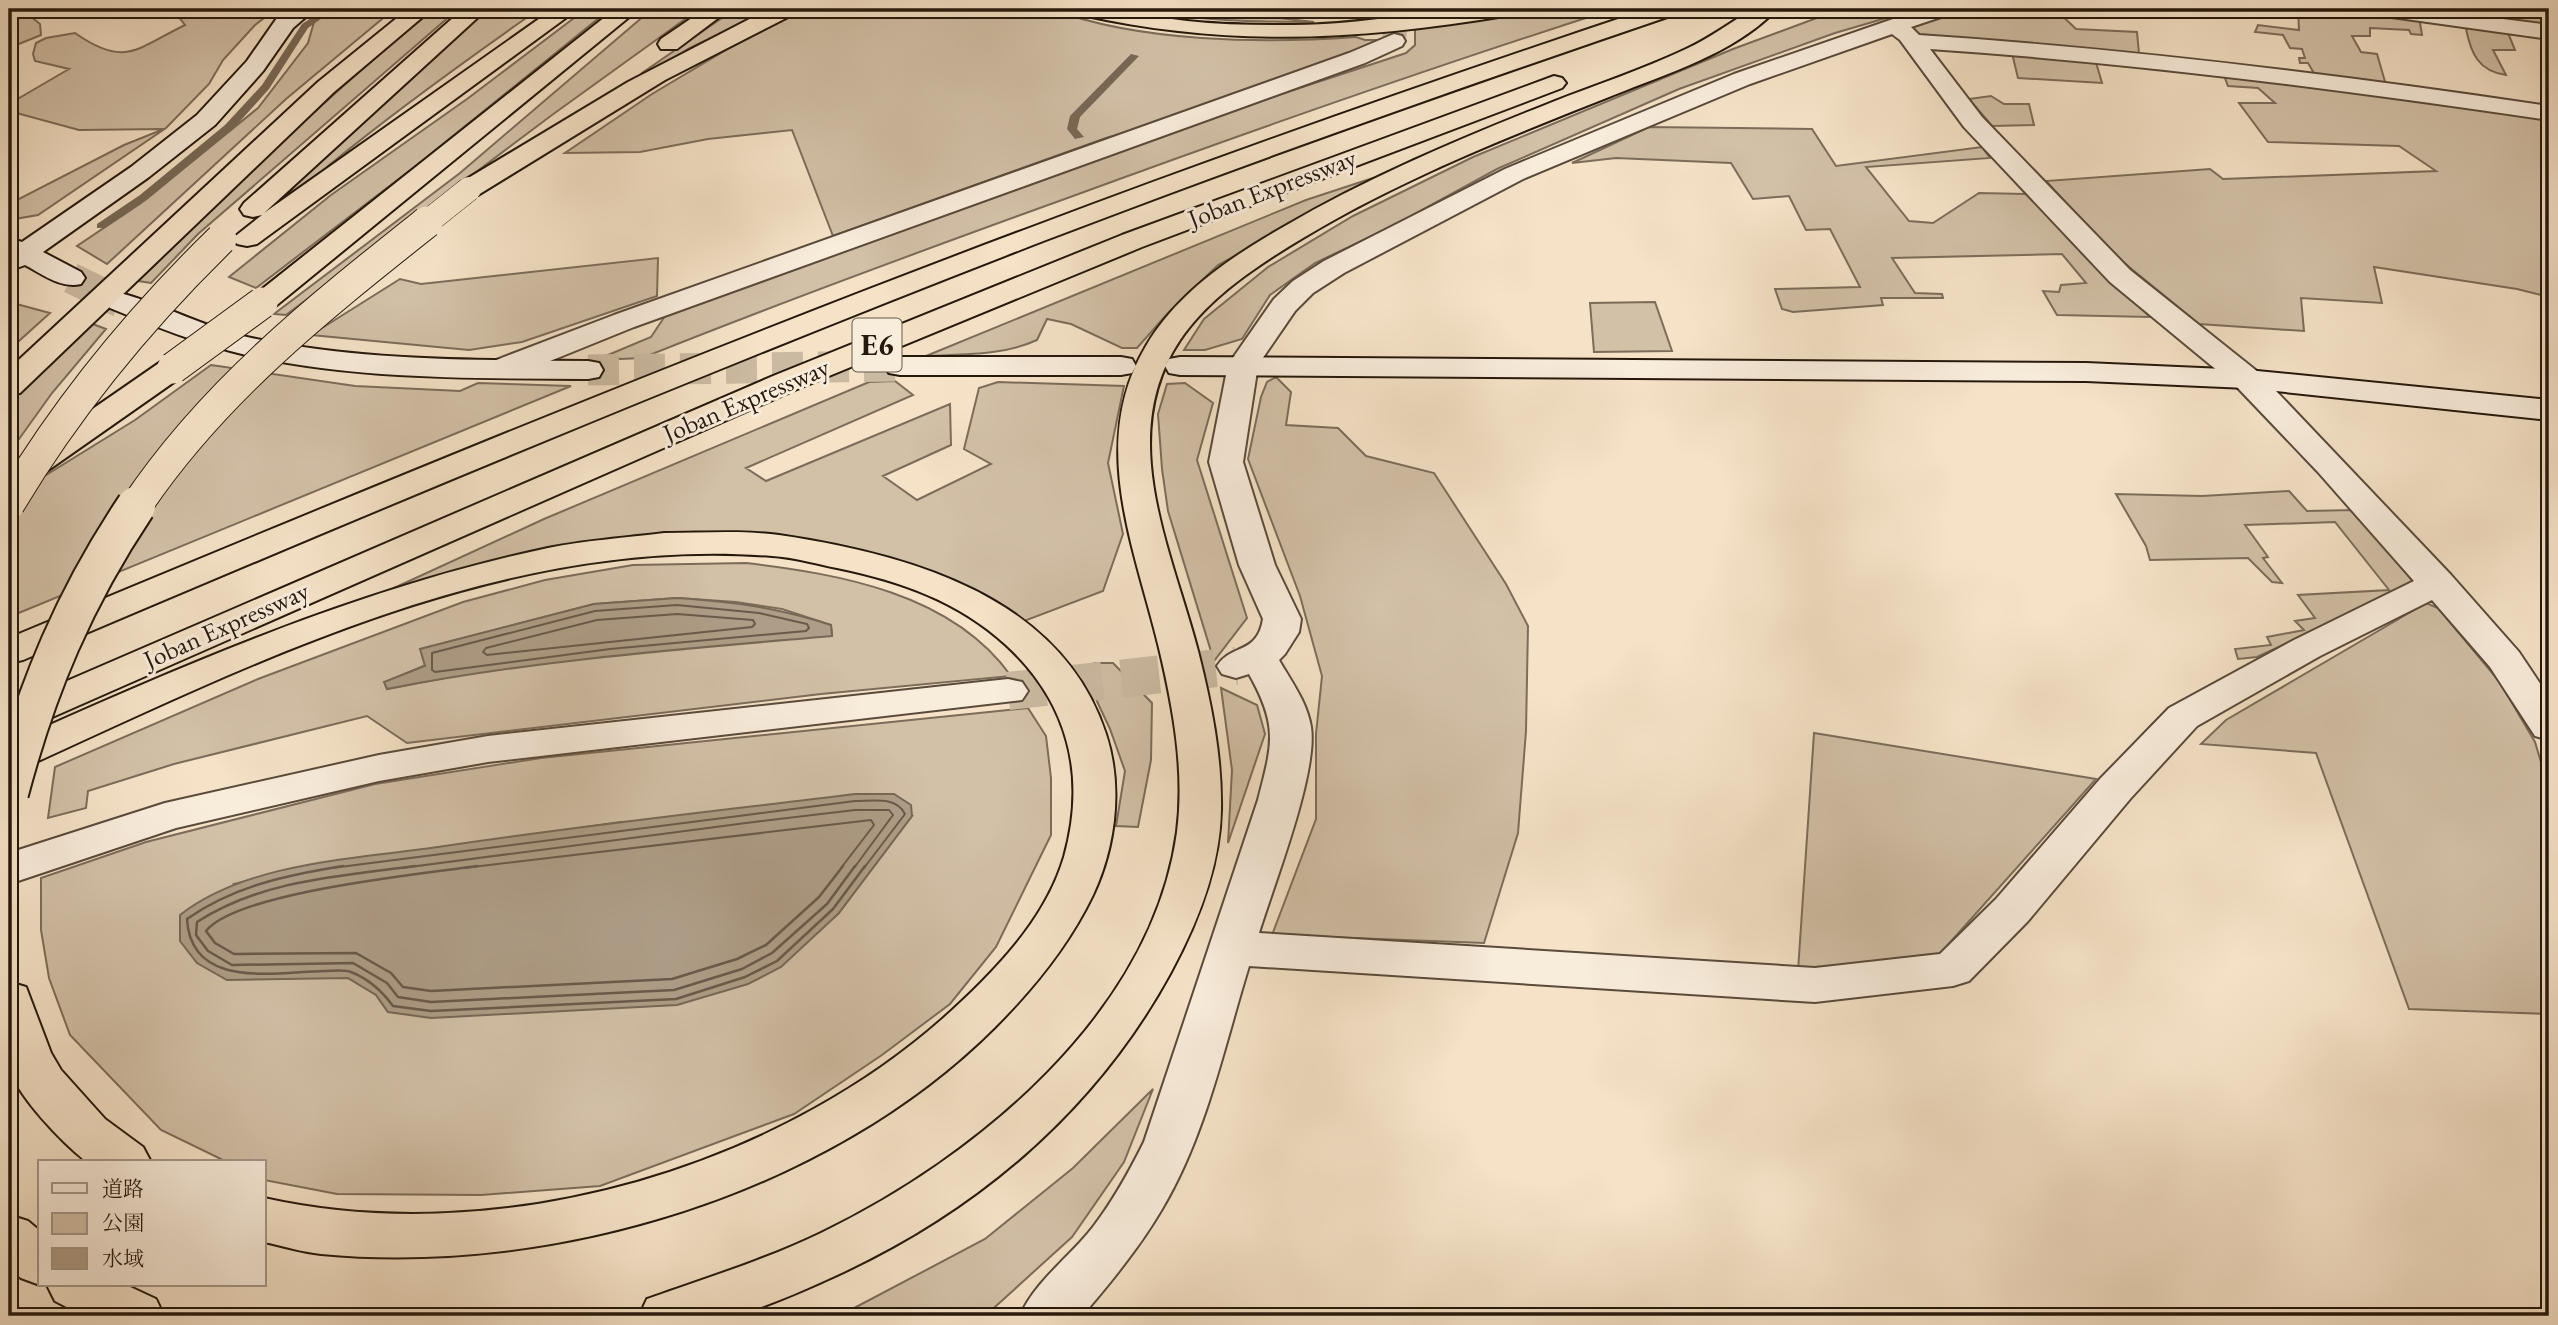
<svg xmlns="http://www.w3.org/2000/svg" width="2558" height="1325" viewBox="0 0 2558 1325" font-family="'EB Garamond','Noto Serif JP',serif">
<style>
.green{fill:#d2c0a7;stroke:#7c6c5a;stroke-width:2;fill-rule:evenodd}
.water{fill:#ae9d87;stroke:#776856;stroke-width:2}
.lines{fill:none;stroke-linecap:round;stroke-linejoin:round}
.shore-far1{stroke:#6a5a4a;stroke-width:2}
.shore{stroke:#6a5a4a;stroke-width:2.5}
.stream{fill:#776856;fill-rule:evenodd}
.street-tunnel-far1{stroke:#cbbaa2;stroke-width:24;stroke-dasharray:24 12;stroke-linecap:butt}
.street-tunnel{stroke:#cbbaa2;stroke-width:38;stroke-dasharray:38 19;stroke-linecap:butt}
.secondary-tunnel{stroke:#cbbaa2;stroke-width:31;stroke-dasharray:31 15;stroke-linecap:butt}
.street-casing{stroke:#594a3b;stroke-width:4}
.secondary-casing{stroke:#25180c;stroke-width:4}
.highway-casing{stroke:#25180c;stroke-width:4}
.street{fill:#f8ecdb;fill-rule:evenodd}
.secondary{fill:#f8ecdb;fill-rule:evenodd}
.highway{fill:#f5e2c7;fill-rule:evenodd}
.highway-bridge-far2-casing{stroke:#25180c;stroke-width:25;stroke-linecap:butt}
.highway-bridge-far1-casing{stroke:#25180c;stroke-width:33;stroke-linecap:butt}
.highway-bridge-casing{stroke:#25180c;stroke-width:42;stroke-linecap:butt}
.highway-bridge-far2{stroke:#f5e2c7;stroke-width:24}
.highway-bridge-far1{stroke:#f5e2c7;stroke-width:31}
.highway-bridge{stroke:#f5e2c7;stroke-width:38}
.labels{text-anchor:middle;stroke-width:6;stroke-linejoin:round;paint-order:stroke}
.far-street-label{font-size:26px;fill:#25180c;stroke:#f8ecdb}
.shield{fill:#f8ecdb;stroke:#64584a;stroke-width:2}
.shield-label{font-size:30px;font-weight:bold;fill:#25180c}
</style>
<rect width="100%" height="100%" fill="#f5e2c7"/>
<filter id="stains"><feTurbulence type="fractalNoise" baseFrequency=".00286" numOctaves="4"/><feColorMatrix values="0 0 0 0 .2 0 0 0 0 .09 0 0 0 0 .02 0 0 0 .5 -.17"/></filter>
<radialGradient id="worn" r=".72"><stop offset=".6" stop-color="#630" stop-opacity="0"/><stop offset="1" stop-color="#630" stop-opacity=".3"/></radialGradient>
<path class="green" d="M185,9h91l-21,16 -32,35 -14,24 -43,44 -128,87 -29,5v-16l115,-59 40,-16 -85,1 -70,-19v-7l60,-35 -34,-8 -2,-7 3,-11 10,-5 29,-5c50,35 61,16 110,-8l-8,-10z
M328,9h66l-108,90 -179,165 -30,-18 64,-43 117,-95 50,-65 8,-28z
M434,9h24l-260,225 -47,49 -13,-2c95,-94 192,-188 296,-272z
M487,9h52c-70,49 -140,99 -206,153 -15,11 -27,32 -45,35l10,-19z
M586,9h24l-193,156 -161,123 -27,-11 102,-82 136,-96z
M652,9h47l-147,106 -266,200 -12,-1 186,-141z
M735,9h36l-81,39 -46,28 -2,-3z
M805,9h246c88,33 212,35 305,28l9,3h22l-201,76 -80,22 -273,98 -41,-106 -84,9 -68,13 -75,1 87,-59 79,-47z
M1138,9h64l112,13c-59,0 -118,-1 -176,-13z
M1545,9h69c-182,58 -361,121 -541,187 -144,52 -289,105 -431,162l-22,1 -12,-4 43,-18 14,-21 443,-165 298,-98 9,-8v-17z
M1841,9h76l-82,24 -156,56 -182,80 -104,57 -78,37 -45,32 -28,44 -37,11h-21l20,-31 64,-52 85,-51 120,-59 260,-108z
M1964,9h91l21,20 61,3 2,22 -218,-15 -17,-11z
M2298,9h45l76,8 3,18 -11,-1 -2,-4 -39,-2v8h-18l9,16 16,2 9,31 -71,-10 -7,-12h-8l-1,-5h6l-3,-9 -12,-1 -7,-13 -28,-3 3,-7 41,5z
M2423,9h72l25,3 29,-3v18z
M29,15l11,9 1,11 -32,13v-31z
M2477,24l29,4 9,22h-22l13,25c-28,-4 -35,-22 -40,-46z
M2012,53l83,6 7,24 -84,-5z
M2223,73l326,46v178l-32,-8 -143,-22 8,36 -81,-5 3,33 -105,-7 -87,-71 -66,-72 164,-12 13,10 213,-8 -37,-25 -131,-4 -29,-39h36l-17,-15 -30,-2z
M1991,96l13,8h25l5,21 -42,1 -23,-27z
M1649,127l163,2 24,37 146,-19 8,11 -124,9 43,54 24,2 46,-30 47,1 124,123 -93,-2 -14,-24 16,1 2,-7 25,-2 -24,-29 -170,4 23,35 27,1 1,4h-62l2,7 -90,7 -11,-3 -7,-20 85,-2 -30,-58 -24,1 -17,-34 -36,3 -22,-36 -115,-5 -44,5z
M1382,175l-164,90 -50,48 -31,35h-15l-51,-24 -24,-5 -10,21c-35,16 -73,14 -111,16l380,-156z
M658,258l-1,38 -135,46 -53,8 -158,-15 89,-56 21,5z
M9,302l41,11 -41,37z
M1655,302l17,49 -78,1 -4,-49z
M90,323l16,6 -54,64 -43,60v-51z
M211,365l144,21 105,5 18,-8 93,3 -562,231v-119l126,-78z
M1276,377l15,15 -5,33 52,3 28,28 68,17 72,111 22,42 -2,105 -8,102 -34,110 -212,-8 44,-116v-85l6,-58 -22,-80 -52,-137 13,-62 6,-15z
M895,381l18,14 -167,73 20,13 184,-77 1,41 -68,31 34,24 74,-36 -27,-15 15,-61 19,-6 126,4 -16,77 15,71 -20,57 -84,32 -159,-71 -77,-16 -107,-3 -168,24 -114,31 150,-69 325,-137z
M1185,383l28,20 -16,57 50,158 -33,43 -46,-150 -6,-42 -4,-55 9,-30z
M2289,491l18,20 48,-1 60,74 -158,73 -19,2 -3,-10 36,-4 -4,-8 37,-7 -9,-9 20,-3 -17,-23 91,-5 -54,-68 -90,3 23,32 -5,1 19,25 -10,-1 -24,-24 -98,2 -4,-14 -30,-52 86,2z
M746,563c93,11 206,30 265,113l-190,18 -414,49 -40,-27 -193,48 -86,27 -2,17 -38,10 7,-51 203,-88 205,-77 82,-22 88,-15zM677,598l59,4 46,7 49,16 1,10 -222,20 -140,18 -83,16 -2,-7 41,-17 -5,-16 173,-45z
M2426,603l12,5 61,73 36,61 14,47v225l-140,-5 -93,-256 -115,-9 25,-24z
M1095,663h18l39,40 -1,57 -13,67 -22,-1 9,-55 -15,-42 -15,-32 -19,-23z
M1221,688l36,17 8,29 -37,109 4,-73z
M1028,708l18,28 5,42v57l-55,112 -46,57 -68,51 -88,59 -194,72 -119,9 -144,-1 -73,-14v-18h-37l-66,-32 -91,-95 -21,-57 -8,-48v-52l105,-36 229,-58 166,-26zM912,816l-74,98 -450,98 -12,-17 -28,-17 -114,-94 67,-17 320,-45z
M1814,733l282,46 -159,178 -139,14z
M1153,1089l-29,73 -52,75 -87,79h-146l146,-77 88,-71z"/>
<path class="water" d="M677,598c58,4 98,9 154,27l1,11c-149,13 -298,24 -445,53l-3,-7 41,-16 -5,-17 174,-45z
M855,794h39l17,11 1,11 -74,98 -57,53 -33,17 -71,21 -246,13 -43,-6 -12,-17 -28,-17 -121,2 -30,-17 -17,-22v-26c68,-53 175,-56 258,-68 139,-21 278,-36 417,-53z"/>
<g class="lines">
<path class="shore-far1" d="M677,605l82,8 48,11 2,4 -3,3 -196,18 -175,23 -3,-2v-17l163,-42z
M677,614l76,6 2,4 -3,3 -265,28 -4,-3 3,-4 111,-28z
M332,868l523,-67c18,0 41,-5 50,13l-41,54
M402,868l344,-45 109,-13h34l4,5 -39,53
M464,868l407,-48 3,5 -33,43"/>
<path class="shore" d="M343,866c-56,9 -109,20 -156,53 4,71 87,53 137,52 8,0 20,-2 27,1 18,7 31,19 42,34l38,5 245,-12 69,-22 32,-16 56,-52 32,-43
M415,866c-75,10 -153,14 -218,56l-1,13 12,16 24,14 121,-2 34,20 11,14 33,5 243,-12 68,-21 30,-16 55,-49 28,-38
M477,866c-55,8 -240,26 -271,65l9,12 19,11 122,-1 35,20 12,14 28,4 241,-12 65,-20 29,-14 53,-48 24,-31"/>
<path class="stream" d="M325,9h10l-27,19 -39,61 -36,40 -85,70 -43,29h-8v-4l43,-29 85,-70 37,-40 40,-61z
M1131,54l8,2 -59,61 -3,12 7,8 -9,2 -8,-10 3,-13z"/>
<path class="street-tunnel-far1" d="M1394,41l3,-32"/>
<path class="street-tunnel" d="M1008,691l228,-25"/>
<path class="secondary-tunnel" d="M71,278l49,24
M588,370l312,-4"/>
<g class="street-casing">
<path id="street" d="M1922,9h31l-3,5 -39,13 8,8c211,14 421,40 630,71v14c-206,-30 -411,-57 -619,-71l52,68 148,153 128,102 193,203 68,77 30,45v43l-14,-4 -45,-69 -58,-67 -112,56 -123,70 -67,73 -102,122 -59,60 -16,5 -138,16 -566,-36c-25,81 -43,169 -87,243 -23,39 -51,73 -80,107h-62c15,-35 50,-59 73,-89 20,-26 36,-55 51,-85l114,-342c14,-55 21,-73 -9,-126l-13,4 -14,-4 -5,-8c15,-23 40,-11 46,-47l-24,-54 -30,-103 19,-97 46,-66 19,-18 31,-20 181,-92 229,-95zM1892,34l8,6 64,87 146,155 126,104 82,86 96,109 -120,59 -125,68 -69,71 -104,120 -56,55 -125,14 -556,-35c15,-49 59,-160 52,-206 -4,-25 -20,-46 -32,-67l6,-6 14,-22 2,-13 -26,-54 -32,-103 15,-97 37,-54 18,-18 31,-20 179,-94 227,-95z
M2366,9h58l125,16v14l-172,-24 -8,-1z
M1394,34l8,2 3,5 -3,5 -37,17 -731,264 -121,49 -11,2 -11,-2 -4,-7 4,-7 123,-47 735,-262z
M1008,679l14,3 6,9 -6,9 -534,62 -109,19 -203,47 -167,56v-31l156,-50 214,-48 109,-19z"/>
</g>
<g class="secondary-casing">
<path id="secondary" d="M290,9h25l-22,19 -30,43 -48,54 -66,52 -106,75 38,20 4,6 -4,6c-20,5 -39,-10 -56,-19l-16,6v-33l13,4 109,-75 66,-52 50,-54 30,-43z
M120,293c43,11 83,34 127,44 111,24 227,23 341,24l11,2 4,7 -4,7 -11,2c-114,-1 -230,1 -342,-24 -47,-11 -92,-29 -136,-47l-5,-6 5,-6z
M900,357h221l11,2 4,7 -4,7 -11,2h-221l-11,-2 -4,-7 4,-7z
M1180,357l906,6 161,7 302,30v20l-302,-32 -161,-7 -906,-6 -11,-2 -4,-7 4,-7z"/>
</g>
<g class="highway-casing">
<path id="highway" d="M408,9h24l-98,83 -314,301 -11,2v-26l309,-287z
M463,9h24l-223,204 289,-204h25l-321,235 -10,2 -10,-2 -4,-6 29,-23 -9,2 -9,-2 -4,-6 4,-6z
M615,9h24l-367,300 -10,3 -10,-3 -5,-6 5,-6z
M705,9h25l-53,40h-16l-3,-5 3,-5z
M769,9h28l-3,5 -129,66 -187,115 -9,2 -9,-2 -4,-6 4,-6 168,-101z
M1071,9c40,-2 77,7 116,12 36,4 71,4 107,4 76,0 152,-20 228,-16l-3,5 -8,1c-150,25 -279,33 -429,0l-8,-1z
M1648,9h31l-3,5c-211,72 -422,146 -630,226 -344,133 -684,276 -1023,420l-14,3v-25c339,-141 679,-282 1023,-411 204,-77 409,-149 616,-218z
M1753,9h19l2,3c-42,42 -106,61 -160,83 -106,42 -213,84 -311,143 -45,27 -93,58 -123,102 -65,97 -8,211 18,311 13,51 24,105 23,159 -1,57 -23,112 -50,162 -77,142 -200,244 -347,309 -27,12 -56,25 -84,33 -25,7 -73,2 -101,2l8,-17c59,-21 118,-39 174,-66 155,-75 331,-219 356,-401 8,-61 -4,-125 -18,-184 -24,-100 -71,-204 -13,-302 31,-53 86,-90 139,-120 84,-49 174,-87 265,-123 45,-18 92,-33 136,-54 24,-11 45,-27 67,-40z
M1554,76l8,2 4,5 -4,5 -420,159 -347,143 -772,340 -14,3v-27l764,-330 349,-141z
M173,359l11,2 4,7 -4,7 -147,103 -12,3 -12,-3 -4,-6 4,-8 149,-103z
M664,533c38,0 78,-3 115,2 129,19 282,61 327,199 17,52 10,112 -13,161 -24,50 -59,93 -98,132 -167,167 -441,249 -674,227 -19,-2 -38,-8 -57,-12v-44c237,53 524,-30 699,-198 42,-40 84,-86 101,-143 23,-82 4,-155 -58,-212 -48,-44 -106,-64 -169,-77 -21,-4 -43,-11 -65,-12 -265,-21 -515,105 -749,212l-14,4v-29c175,-78 350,-155 539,-195 38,-8 78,-10 116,-15z
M9,982l17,5 25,66 10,17 44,49 38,28 8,15h-64c-22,-17 -75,-70 -78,-98 -4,-26 -1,-57 0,-82z
M9,1215l19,6 12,10v54l-19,-7 -12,-10z
M47,1285h79l30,14 8,17h-80l-29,-15z"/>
</g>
<use href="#street" class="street"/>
<use href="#secondary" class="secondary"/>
<use href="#highway" class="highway"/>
<g class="highway-bridge-far2-casing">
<path id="highway-bridge-far2" d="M425,224l44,-35"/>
</g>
<g class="highway-bridge-far1-casing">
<path id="highway-bridge-far1" d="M173,368l89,-65
M9,504c59,-99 130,-185 212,-265
M135,508c77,-116 185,-201 292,-286"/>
</g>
<g class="highway-bridge-casing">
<path id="highway-bridge" d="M9,793c28,-106 66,-196 127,-287"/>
</g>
<use href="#highway-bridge-far2" class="highway-bridge-far2"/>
<use href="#highway-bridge-far1" class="highway-bridge-far1"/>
<use href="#highway-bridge" class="highway-bridge"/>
</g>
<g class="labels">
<g class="far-street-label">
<text transform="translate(1272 188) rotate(-21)" y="9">Joban Expressway</text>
<text transform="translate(746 400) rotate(-23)" y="9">Joban Expressway</text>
<text transform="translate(226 625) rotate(-24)" y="9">Joban Expressway</text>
</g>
<rect class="shield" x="852.5" y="318.5" width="49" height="53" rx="5"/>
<g class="shield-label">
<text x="877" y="355">E6</text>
</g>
</g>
<rect width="2558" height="1325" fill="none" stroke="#f5e2c7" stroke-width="35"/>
<rect x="10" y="10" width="2537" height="1304" fill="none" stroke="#25180c" stroke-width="3.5"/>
<rect x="18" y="18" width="2523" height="1290" fill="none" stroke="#25180c" stroke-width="2"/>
<rect x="38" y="1160" width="228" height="126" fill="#f8ecdb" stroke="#a49788" stroke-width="2"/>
<rect x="52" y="1183" width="35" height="10" fill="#f8ecdb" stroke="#a49788" stroke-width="2"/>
<text x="102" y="1196" font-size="21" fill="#25180c">道路</text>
<rect x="52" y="1213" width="35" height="21" fill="#d2c0a7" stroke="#a49788" stroke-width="2"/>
<text x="102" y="1230" font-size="21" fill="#25180c">公園</text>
<rect x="52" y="1248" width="35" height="21" fill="#ae9d87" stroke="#a49788" stroke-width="2"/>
<text x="102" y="1266" font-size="21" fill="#25180c">水域</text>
<rect width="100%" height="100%" filter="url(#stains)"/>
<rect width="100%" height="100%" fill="url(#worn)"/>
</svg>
